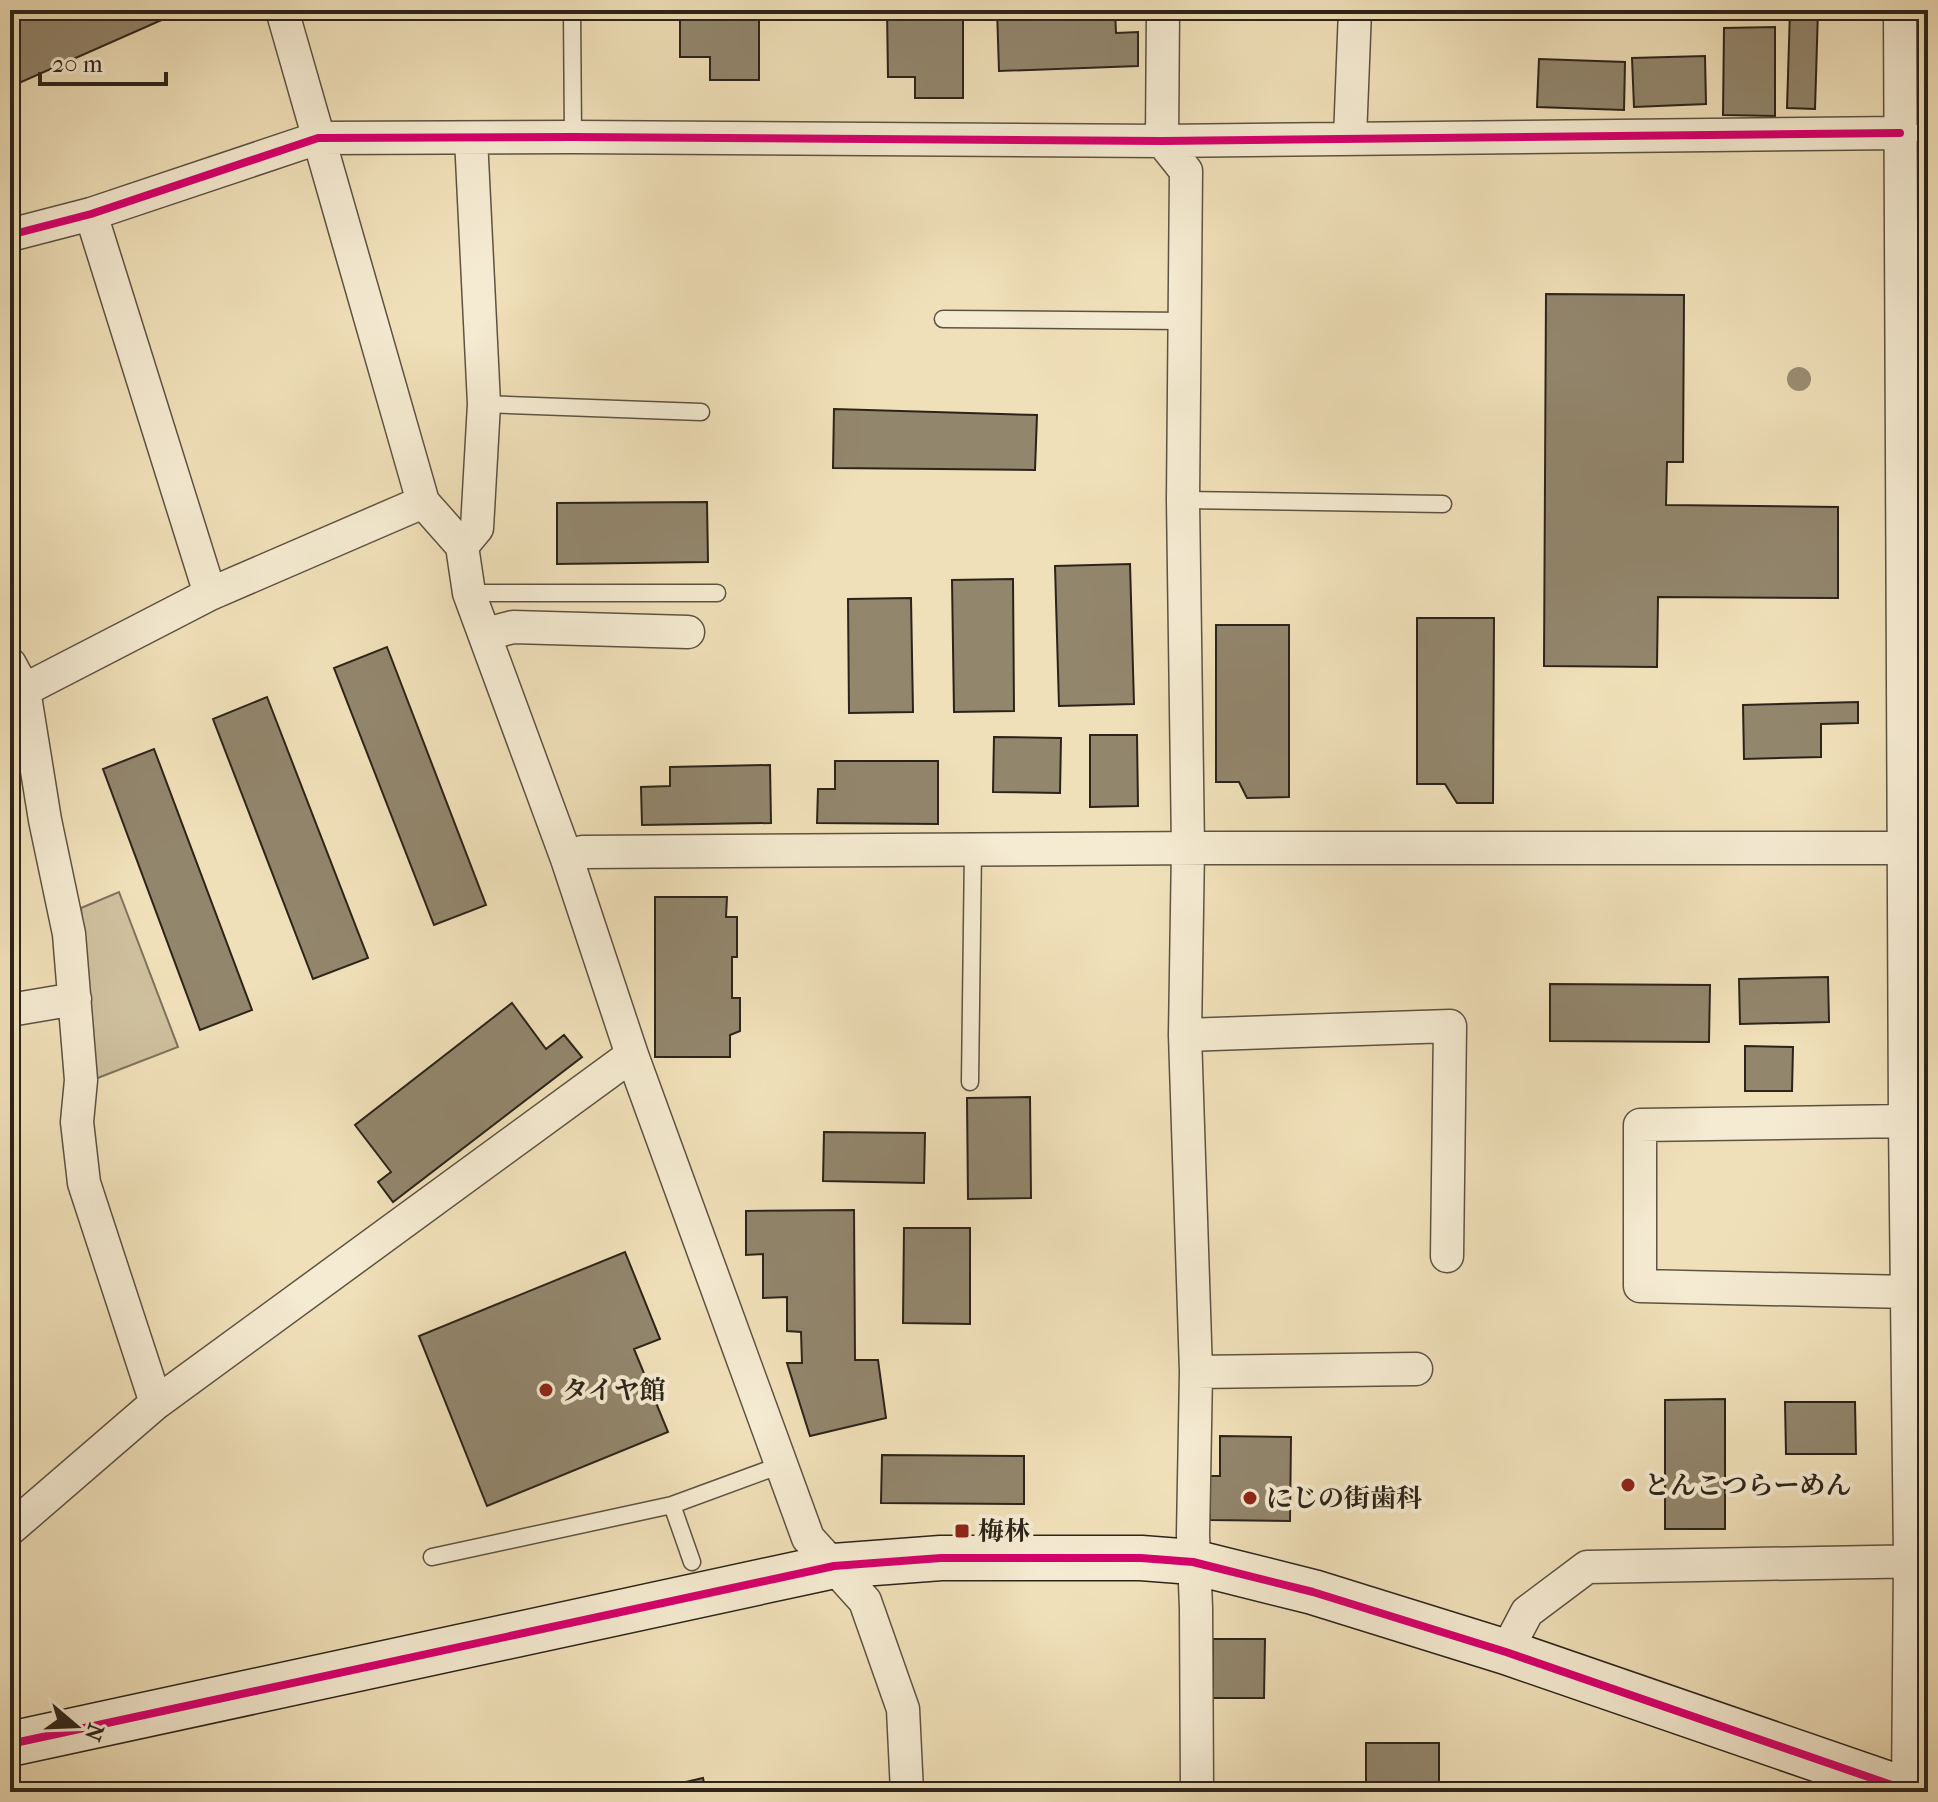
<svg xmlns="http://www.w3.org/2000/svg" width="1938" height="1802" viewBox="0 0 1938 1802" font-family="'IM FELL French Canon','Noto Serif JP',serif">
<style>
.green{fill:#cfc09e;stroke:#7e725c;stroke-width:2}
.building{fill:#92866d;stroke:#2c241a;stroke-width:2}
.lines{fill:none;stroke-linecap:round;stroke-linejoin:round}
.lane-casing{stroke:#5d5342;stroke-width:19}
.street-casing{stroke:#5d5342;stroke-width:35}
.secondary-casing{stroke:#2c241a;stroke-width:47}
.lane{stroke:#f5ebd2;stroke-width:16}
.street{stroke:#f5ebd2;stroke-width:32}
.secondary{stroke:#f5ebd2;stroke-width:44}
.cycleway-casing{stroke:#f5ebd2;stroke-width:13}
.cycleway{stroke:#d6006c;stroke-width:8}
.tree{fill:#9b8e74}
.poi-dot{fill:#8f2418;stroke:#f5ebd2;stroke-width:3}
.labels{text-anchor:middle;stroke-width:8;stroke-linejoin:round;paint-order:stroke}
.poi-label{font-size:26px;font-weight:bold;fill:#2c241a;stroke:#f5ebd2;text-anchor:start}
</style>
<rect width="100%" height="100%" fill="#f0e0b9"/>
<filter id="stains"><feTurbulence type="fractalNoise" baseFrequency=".0025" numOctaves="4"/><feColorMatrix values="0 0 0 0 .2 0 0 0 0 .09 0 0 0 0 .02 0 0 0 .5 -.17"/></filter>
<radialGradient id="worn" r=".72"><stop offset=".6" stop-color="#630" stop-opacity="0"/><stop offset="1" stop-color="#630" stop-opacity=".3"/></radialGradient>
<path class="green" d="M119,892l59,155 -83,32 -14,-171z"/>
<path class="building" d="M10,10h150l4,9 -154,68z
M680,10h79v70h-49v-23h-30z
M887,10h76v88h-48v-21h-27z
M997,10h118l1,23 22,-1v34l-139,5z
M1790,10h28l-3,99 -28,-1z
M1775,27v89l-52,-1 1,-87z
M1705,56l1,48 -72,3 -2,-49z
M1539,59l86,3 -1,48 -87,-3z
M1546,294l138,1 -1,167h-16l-1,43 172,2v91l-180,-1 -1,70 -113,-1z
M834,409l203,6 -2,55 -202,-2z
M707,502l1,60 -151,2v-61z
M1130,564l4,140 -75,2 -4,-140z
M1013,579l1,132 -60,1 -2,-132z
M911,598l2,114 -64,1 -1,-114z
M1417,618h77l-1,185h-36l-12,-19h-28z
M1216,625h73v172l-42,1 -8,-16h-23z
M387,647l99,258 -52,20 -100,-257z
M267,697l101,261 -55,21 -100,-260z
M1858,702v21l-37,1v33l-77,2 -1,-54z
M1090,735h47l1,71 -48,1z
M994,737l67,1 -1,55 -67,-1z
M154,749l98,261 -52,20 -97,-261z
M835,761h103v63l-121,-1 1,-34h17z
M770,765l1,58 -129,2 -1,-38 29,-1v-19z
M1922,886h6v80h-4z
M655,897h72l-1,20h11v40h-5v41h8v33l-10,4v22h-75z
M1828,977l1,45 -89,2 -1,-45z
M1550,984l160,1 -1,57 -159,-1z
M512,1003l34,46 18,-14 18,22 -189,145 -15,-20 13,-10 -36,-47z
M1745,1046l48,1 -1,44h-47z
M1030,1097l1,101 -63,1 -1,-101z
M824,1132l101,1 -1,50 -101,-2z
M854,1210l1,150h23l8,58 -76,18 -23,-73h15l-1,-31 -14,-1v-34l-24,1v-44l-17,1v-44z
M904,1228h66v96l-67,-1z
M625,1252l35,87 -26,10 34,83 -181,74 -68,-170z
M1725,1399v130h-60v-129z
M1785,1402h70l1,52h-70z
M1220,1436l71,1 -1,84 -80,-1v-44h10z
M882,1455l142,1v48l-143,-1z
M1213,1639h52l-1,59h-51z
M1366,1743h73v41h-73z
M703,1778l3,14h-64z
M1016,1788v4h-63v-3z"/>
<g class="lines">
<g class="lane-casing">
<path id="lane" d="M572,10l1,127
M1900,133h28
M1901,230h27
M943,319l243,2
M484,404l217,8
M1183,500l260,4
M469,593h248
M970,1082l3,-233
M1907,1262l21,-1
M672,1505l109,-40
M432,1557l240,-52 20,57"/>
</g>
<g class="street-casing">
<path id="street" d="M282,10l141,492 39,44 7,47 98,266 65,196 176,483 57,63 38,108 4,83
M1163,10l-1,131 24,30 -3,329 5,348 -3,187 11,337 -3,163 3,73 1,184
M1900,10l5,1111 5,440 -2,230
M1350,138l5,-128
M91,214l119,380
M10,235l81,-21 227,-76 255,-1 589,4 738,-8
M462,546l15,-18 7,-124 -13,-266
M486,634l27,-7 175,5
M10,664l14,26 21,130 24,114 12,146 -4,42 7,61 72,220
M24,690l186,-96 213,-92
M567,859l15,-7 622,-4h724
M10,1010l65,-11
M1185,1035l265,-9 -3,230
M1905,1121l-265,4v161l268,6
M1196,1372l220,-3
M10,1529l146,-126 476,-348
M1506,1652l21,-40 60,-45 341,-6"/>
</g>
<g class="secondary-casing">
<path id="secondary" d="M10,1744l824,-178 107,-8h200l52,4 120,30 193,60 406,140"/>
</g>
<use href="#lane" class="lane"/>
<use href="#street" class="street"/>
<use href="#secondary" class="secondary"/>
<g class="cycleway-casing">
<path id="cycleway" d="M10,235l81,-21 227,-76 255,-1 589,4 738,-8
M10,1744l824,-178 107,-8h200l52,4 120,30 193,60 406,140"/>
</g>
<use href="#cycleway" class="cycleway"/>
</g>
<circle class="tree" cx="1799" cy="379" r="12"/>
<g class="poi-dot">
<circle cx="546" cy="1390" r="8"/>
<circle cx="1628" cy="1485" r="8"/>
<circle cx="1250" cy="1498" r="8"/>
<rect x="954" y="1523" width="16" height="16" rx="4"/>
</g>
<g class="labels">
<g class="poi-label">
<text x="562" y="1399">タイヤ館</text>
<text x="1644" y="1494">とんこつらーめん</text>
<text x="1266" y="1507">にじの街歯科</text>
<text x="978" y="1540">梅林</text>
</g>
</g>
<rect width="1938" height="1802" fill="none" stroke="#f0e0b9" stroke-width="40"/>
<rect x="12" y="12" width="1914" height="1778" fill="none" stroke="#2c241a" stroke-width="4"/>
<rect x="20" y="20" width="1898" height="1762" fill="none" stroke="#2c241a" stroke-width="2"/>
<g transform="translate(76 1726) rotate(109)" stroke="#f5ebd2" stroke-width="6" paint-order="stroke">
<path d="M0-6L14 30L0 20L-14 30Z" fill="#2c241a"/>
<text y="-12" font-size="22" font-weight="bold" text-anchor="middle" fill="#2c241a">N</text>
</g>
<path d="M40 72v12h126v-12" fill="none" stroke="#2c241a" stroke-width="4"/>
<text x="52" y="72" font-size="24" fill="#2c241a" stroke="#f5ebd2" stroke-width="6" paint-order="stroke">20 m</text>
<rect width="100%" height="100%" filter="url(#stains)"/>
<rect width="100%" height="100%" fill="url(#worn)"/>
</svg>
